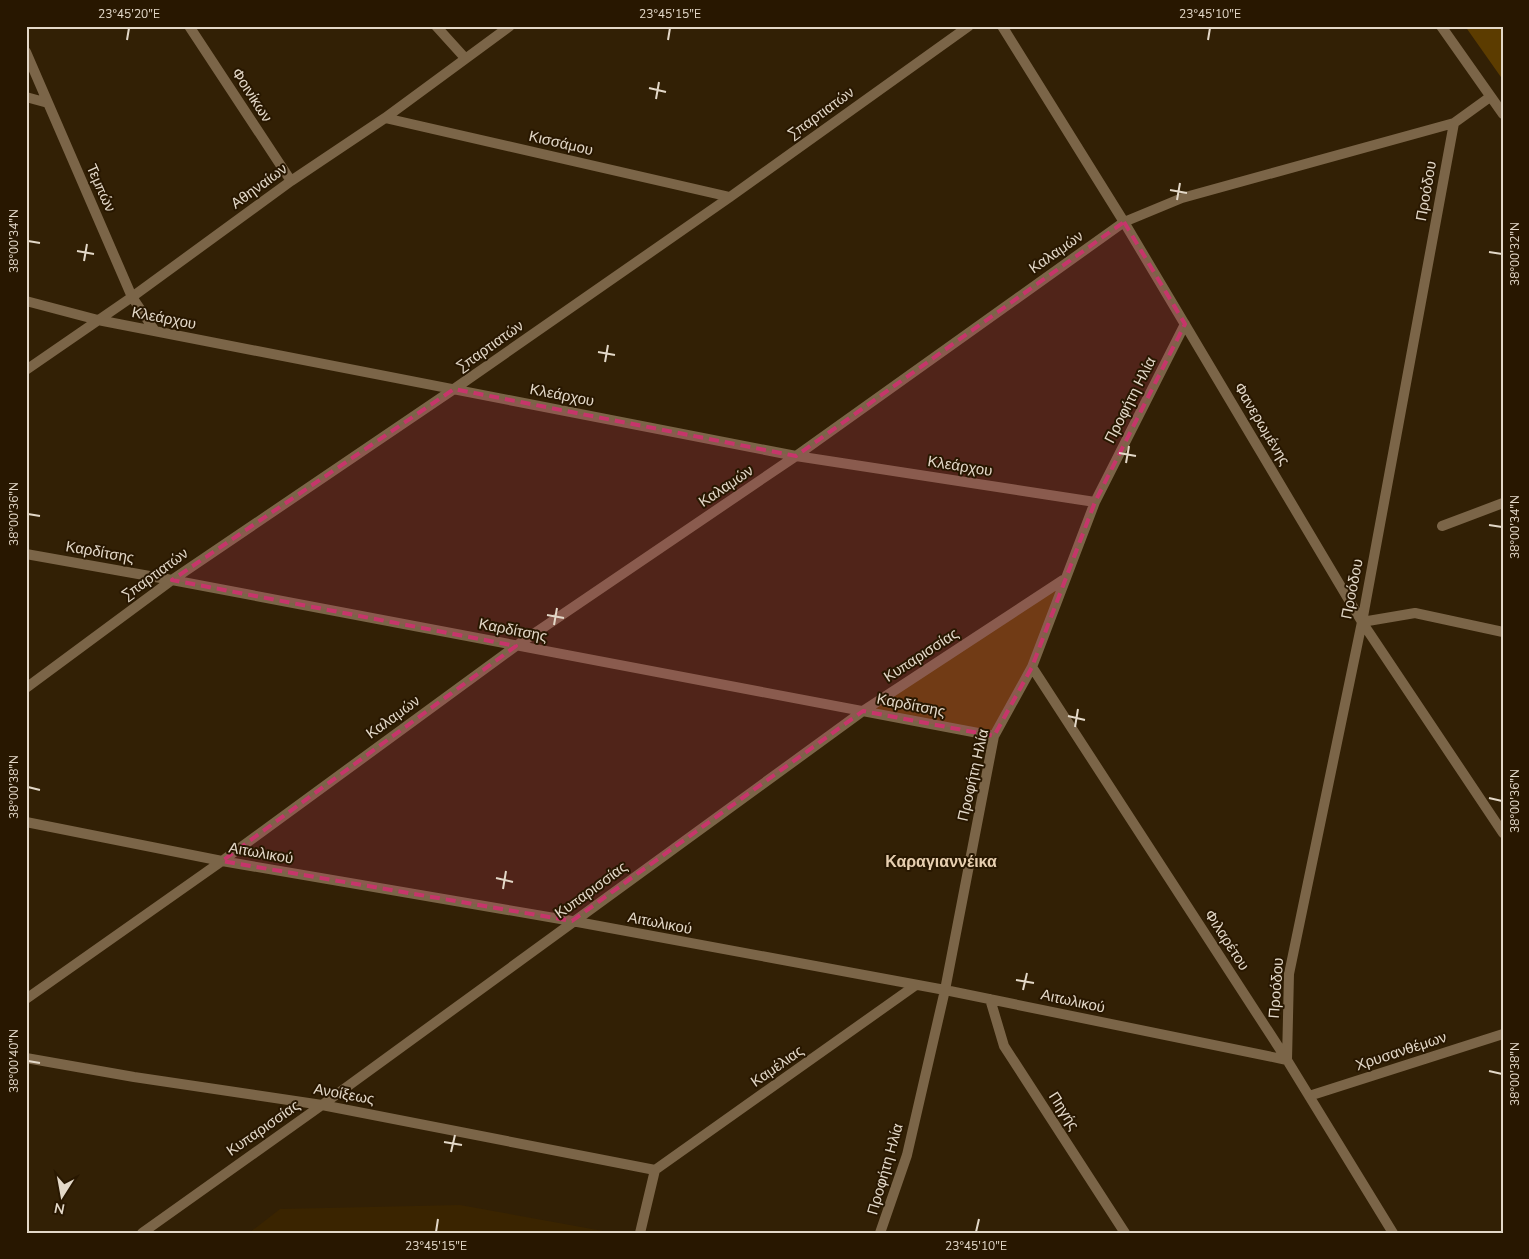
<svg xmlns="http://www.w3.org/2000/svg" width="1529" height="1259" viewBox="0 0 1529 1259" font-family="'Nunito Sans',sans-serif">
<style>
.built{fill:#3a2400}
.green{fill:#5c3c00}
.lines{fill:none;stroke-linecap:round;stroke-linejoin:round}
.street{stroke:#7b6548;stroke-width:10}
.marked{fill:#c7356b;fill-opacity:0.2;stroke:#c7356b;stroke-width:4;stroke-dasharray:10 6;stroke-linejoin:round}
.ticks{fill:none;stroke:#e3d8c8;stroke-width:2}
.labels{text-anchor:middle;stroke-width:4;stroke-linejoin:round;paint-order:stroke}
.street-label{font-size:15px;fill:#e3d8c8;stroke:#281700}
.neighbourhood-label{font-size:16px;font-weight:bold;fill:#e7cfb0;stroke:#281700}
.neatline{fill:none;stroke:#e3d8c8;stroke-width:2}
.ticks-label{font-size:12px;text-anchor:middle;fill:#e3d8c8}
</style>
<rect width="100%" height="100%" fill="#322005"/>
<path class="built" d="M460,1205l154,28h-365l31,-24z"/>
<path class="green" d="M1465,26h38v54z
M1063,580l-31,87 -38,69 -131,-25z"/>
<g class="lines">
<path class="street" d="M189,26l102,155
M436,26l29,32
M1002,26l122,196 238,400 141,211
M1441,26l62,88
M26,52l106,245 23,34
M26,97l22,6
M385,118l345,79
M26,301l72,19 698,136 299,46
M26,370l106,-73 159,-116 94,-63 125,-92
M1442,526l61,-23
M26,554l146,26 822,156
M1362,622l53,-9 88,19
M1032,667l255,393 106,173
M26,688l146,-108 282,-191 276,-192 239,-171
M26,822l196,39 350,60 373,69 342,70
M26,999l196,-138 294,-215 280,-190 328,-234 58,-24 272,-75 36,-26
M990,999l14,47 121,187
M26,1058l108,19 188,28 333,65
M1287,1060l2,-86 73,-352 92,-499
M1309,1096l194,-62
M655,1170l261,-185
M142,1233l180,-128 541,-394 200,-131
M640,1233l15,-63
M880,1233l27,-78 38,-165 49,-254 38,-69 63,-165 90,-178"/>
</g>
<path class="marked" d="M1124,222l61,102 -90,178 -63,165 -38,69 -131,-25 -291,210 -350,-60 294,-215 -344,-66 282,-191 342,67z"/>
<path class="ticks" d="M127,40l2,-12M668,40l2,-12M1208,40l2,-12M649,88l17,4M656,99l3,-17M1170,190l17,3M1177,200l3,-17M28,241l12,2M77,251l17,3M1489,252l13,2M84,261l3,-17M598,352l17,3M605,362l3,-17M1119,453l17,3M1126,463l3,-17M28,514l12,2M1489,525l13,2M547,615l17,3M554,625l3,-17M1068,716l17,4M1075,727l3,-18M28,787l12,3M1489,798l13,3M496,878l17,4M503,889l3,-18M1016,980l18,3M1023,990l4,-17M28,1061l12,2M1489,1071l13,3M444,1142l18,3M451,1152l4,-17M436,1232l2,-13M976,1232l3,-13"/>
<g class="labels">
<g class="street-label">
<text transform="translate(252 95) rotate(57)" y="5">Φοινίκων</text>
<text transform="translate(821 113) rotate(-36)" y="5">Σπαρτιατών</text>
<text transform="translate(561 143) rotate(13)" y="5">Κισσάμου</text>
<text transform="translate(259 186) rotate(-36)" y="5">Αθηναίων</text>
<text transform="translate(101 188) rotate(66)" y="5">Τεμπών</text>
<text transform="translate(1426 191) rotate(-80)" y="5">Προόδου</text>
<text transform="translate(1056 252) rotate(-35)" y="5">Καλαμών</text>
<text transform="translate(164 318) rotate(11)" y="5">Κλεάρχου</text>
<text transform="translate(490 346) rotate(-35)" y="5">Σπαρτιατών</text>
<text transform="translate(562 395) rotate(11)" y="5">Κλεάρχου</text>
<text transform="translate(1130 400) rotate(-63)" y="5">Προφήτη Ηλία</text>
<text transform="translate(1262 424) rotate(59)" y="5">Φανερωμένης</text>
<text transform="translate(960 466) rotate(9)" y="5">Κλεάρχου</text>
<text transform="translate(726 486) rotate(-34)" y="5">Καλαμών</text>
<text transform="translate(100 552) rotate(10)" y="5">Καρδίτσης</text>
<text transform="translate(155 574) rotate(-36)" y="5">Σπαρτιατών</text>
<text transform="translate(1352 589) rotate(-79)" y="5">Προόδου</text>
<text transform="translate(513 630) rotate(11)" y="5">Καρδίτσης</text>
<text transform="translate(921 655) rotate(-33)" y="5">Κυπαρισσίας</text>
<text transform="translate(911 705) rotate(11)" y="5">Καρδίτσης</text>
<text transform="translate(393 717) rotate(-36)" y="5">Καλαμών</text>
<text transform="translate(973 775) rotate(-77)" y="5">Προφήτη Ηλία</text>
<text transform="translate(261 853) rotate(10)" y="5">Αιτωλικού</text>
<text transform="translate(591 890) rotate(-36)" y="5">Κυπαρισσίας</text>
<text transform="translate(660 923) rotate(11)" y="5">Αιτωλικού</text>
<text transform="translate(1227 940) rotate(57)" y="5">Φιλαρέτου</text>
<text transform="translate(1276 988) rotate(-86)" y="5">Προόδου</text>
<text transform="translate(1073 1001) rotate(12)" y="5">Αιτωλικού</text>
<text transform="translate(1401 1051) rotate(-18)" y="5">Χρυσανθέμων</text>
<text transform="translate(777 1066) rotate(-35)" y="5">Καμέλιας</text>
<text transform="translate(344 1094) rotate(10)" y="5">Ανοίξεως</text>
<text transform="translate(1064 1111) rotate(57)" y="5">Πηγής</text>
<text transform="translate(263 1128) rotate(-35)" y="5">Κυπαρισσίας</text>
<text transform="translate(885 1169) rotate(-74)" y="5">Προφήτη Ηλία</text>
</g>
<g class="neighbourhood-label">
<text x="941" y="867">Καραγιαννέικα</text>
</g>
</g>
<rect width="1529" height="1259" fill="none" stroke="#281700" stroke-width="55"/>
<g transform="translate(62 1196) rotate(191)" stroke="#281700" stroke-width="4" paint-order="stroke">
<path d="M0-4L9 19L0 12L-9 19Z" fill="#e3d8c8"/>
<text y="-8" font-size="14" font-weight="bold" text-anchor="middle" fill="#e3d8c8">N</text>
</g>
<rect x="28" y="28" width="1474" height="1204" class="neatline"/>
<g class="ticks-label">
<text x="129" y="18">23°45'20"E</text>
<text x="670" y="18">23°45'15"E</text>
<text x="1210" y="18">23°45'10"E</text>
<text transform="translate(14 241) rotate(-90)" y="4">38°00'34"N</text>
<text transform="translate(1515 254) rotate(-90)" y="4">38°00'32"N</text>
<text transform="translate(14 514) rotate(-90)" y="4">38°00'36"N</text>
<text transform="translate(1515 527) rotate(-90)" y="4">38°00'34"N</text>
<text transform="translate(14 787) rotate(-90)" y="4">38°00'38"N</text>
<text transform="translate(1515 801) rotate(-90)" y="4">38°00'36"N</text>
<text transform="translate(14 1061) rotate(-90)" y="4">38°00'40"N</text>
<text transform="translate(1515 1074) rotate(-90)" y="4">38°00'38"N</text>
<text x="436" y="1250">23°45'15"E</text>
<text x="976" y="1250">23°45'10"E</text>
</g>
</svg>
